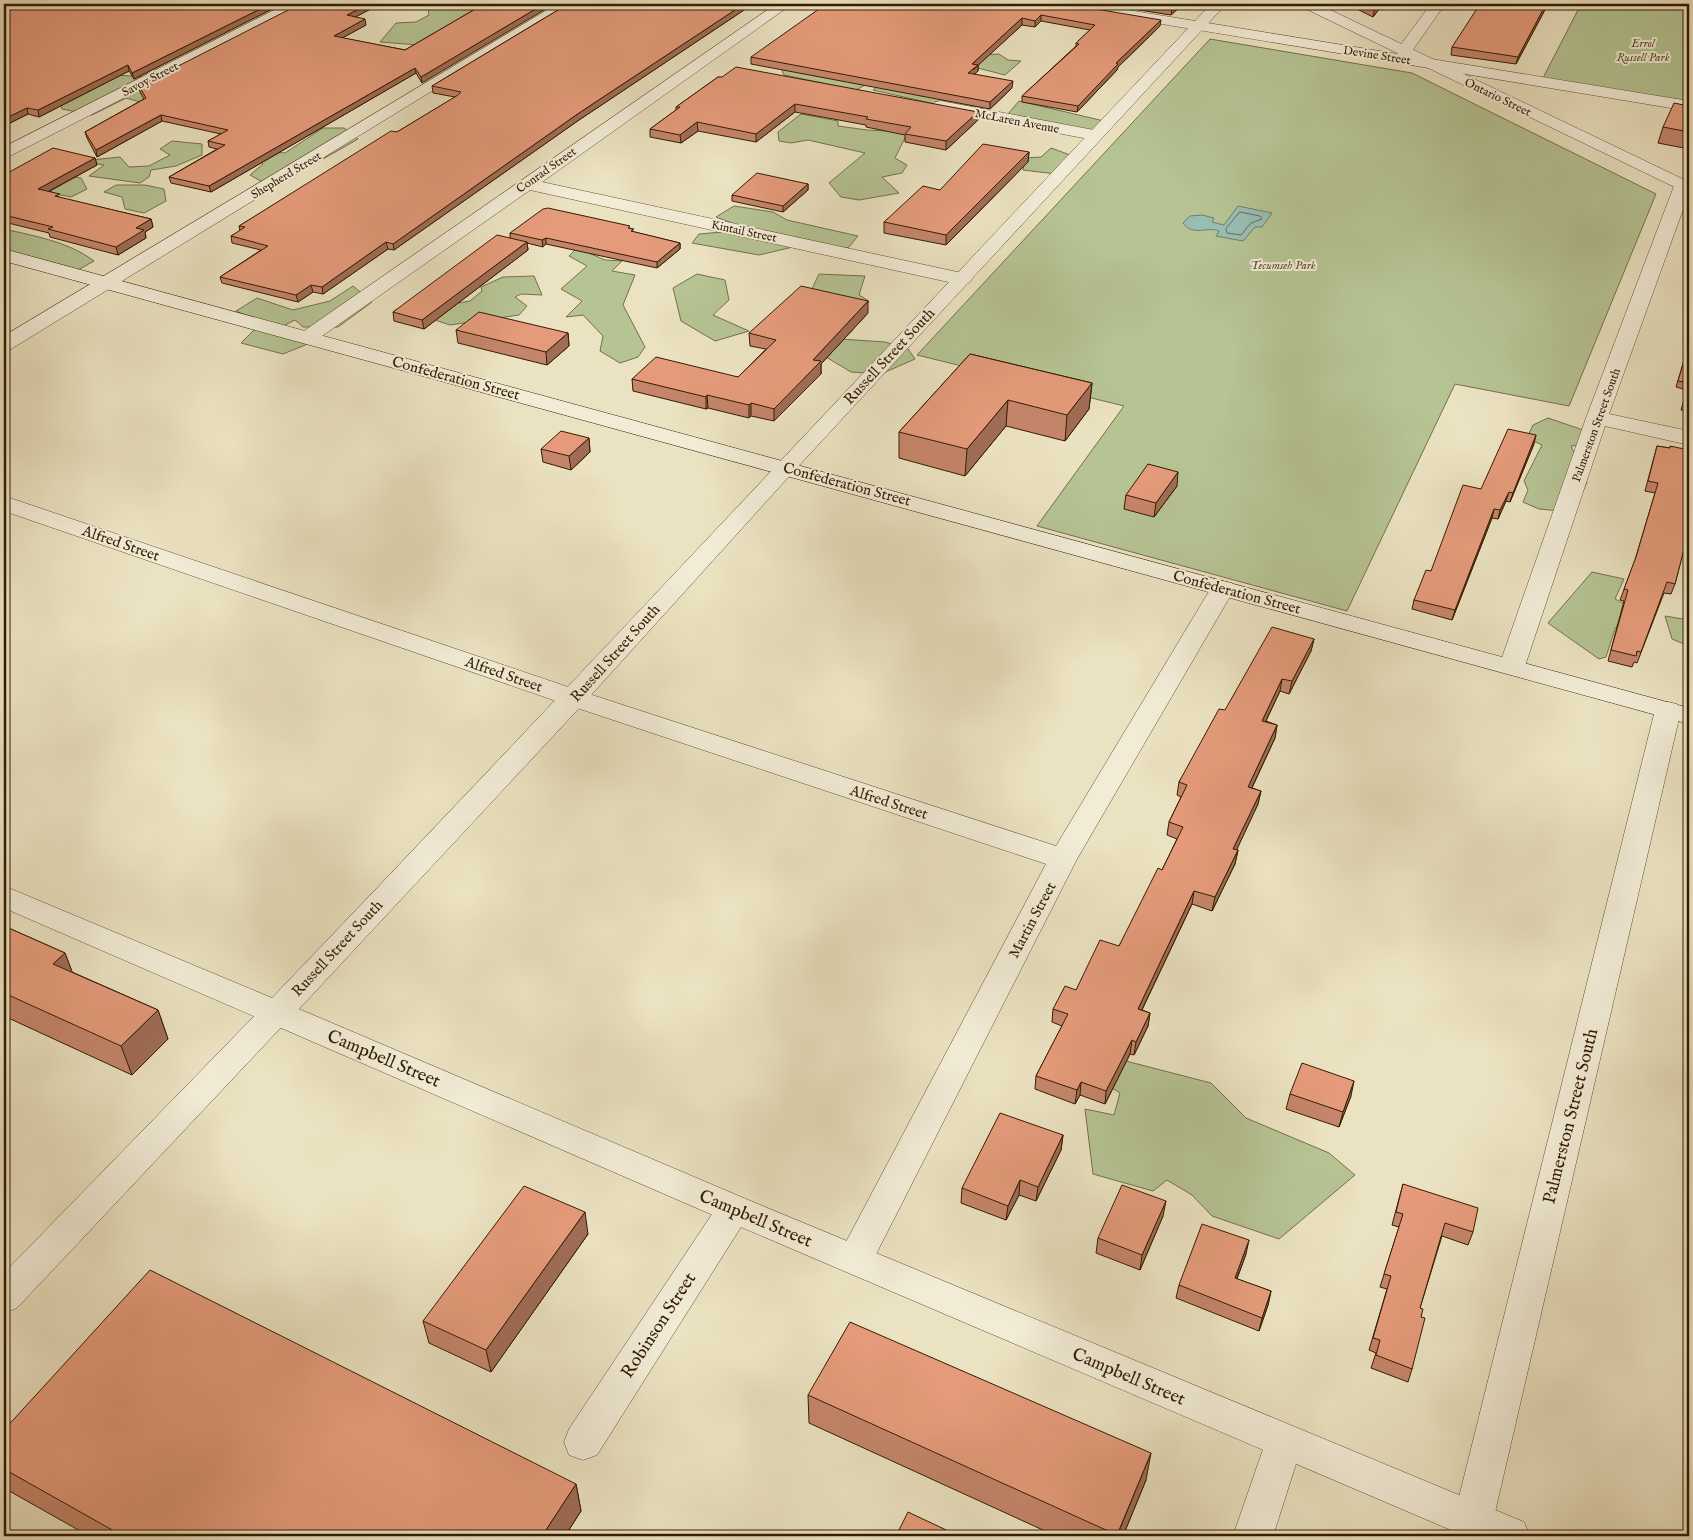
<svg xmlns="http://www.w3.org/2000/svg" width="1693" height="1540" viewBox="0 0 1693 1540" font-family="'IM FELL English',serif">
<style>
.green{fill:#b6c393;stroke:#75704a}
.water{fill:#98beb3;stroke:#707d6b}
.lines{fill:none;stroke-linecap:round;stroke-linejoin:round}
.shore{stroke:#666d5a;stroke-width:1}
.minor-casing{stroke:#624e30;stroke-width:1}
.tertiary-casing{stroke:#624e30;stroke-width:1}
.secondary-casing{stroke:#341c00;stroke-width:1}
.minor{fill:#f2ecd7;fill-rule:evenodd}
.tertiary{fill:#f2ecd7;fill-rule:evenodd}
.secondary{fill:#f2ecd7;fill-rule:evenodd}
.wall{fill:#c5856a;stroke:#341c00}
.shaded-wall{fill:#a06c56;stroke:#341c00}
.building{fill:#e59b7b;stroke:#341c00}
.labels{text-anchor:middle;stroke-width:4;stroke-linejoin:round;paint-order:stroke}
.far-park-label{font-size:12px;font-style:italic;fill:#5b4e2c;stroke:#f2ecd7}
.far-street-label{font-size:12px;fill:#341c00;stroke:#f2ecd7}
.street-label{font-size:15px;fill:#341c00;stroke:#f2ecd7}
.near-street-label{font-size:18px;fill:#341c00;stroke:#f2ecd7}
</style>
<rect width="100%" height="100%" fill="#ebe2c1"/>
<filter id="stains"><feTurbulence type="fractalNoise" baseFrequency=".004" numOctaves="4"/><feColorMatrix values="0 0 0 0 .2 0 0 0 0 .09 0 0 0 0 .02 0 0 0 .5 -.17"/></filter>
<radialGradient id="worn" r=".72"><stop offset=".6" stop-color="#630" stop-opacity="0"/><stop offset="1" stop-color="#630" stop-opacity=".3"/></radialGradient>
<path class="green" d="M435,4h50l-67,41 -38,-3 16,-19 20,-1 13,-7 -1,-7z
M1581,4h108v99l-147,-23z
M1210,39l202,34 244,121 -87,212 -114,-22 -108,227 -310,-85 87,-120 -207,-51z
M999,54l9,6 13,1 -16,14 -39,-10 17,-10z
M806,55l59,30 -9,5 -72,-15 -2,-4z
M115,75l32,2v27l-21,-6 -34,17 -30,-6 -3,-9z
M887,80l98,24 -1,6 -49,-6 -62,-14z
M1019,101l85,20 -11,10 -85,-17z
M801,114l37,7v5l29,4 41,2 -13,26 12,7 -5,8 -20,4 17,16 -40,7 -18,-3 -12,-14 36,-30 -57,-13 -17,3 -12,-2 -1,-9z
M323,128h21l14,11 -77,44h-17l-14,-8 13,-11 -6,-6 9,-7 19,2z
M172,141l30,3v11l-26,11 -25,4 -2,7 -9,6 -51,-7 15,-11 -18,-3 5,-2 29,-3 9,10 20,-1 21,-11 -10,-6z
M1051,148l22,8 -17,18 -33,-4 2,-12 16,-1z
M69,176l12,2 6,11 -16,8 -67,-14z
M116,185h29l19,4 2,12 -22,12 -19,-4 -3,-12 -18,-5z
M734,206l39,6 14,8 71,16 -9,11 -20,6 -15,-10 -17,-6 -4,10 -34,8 -67,-12 7,-9 35,-3 6,-5 -24,-9z
M4,229c31,7 65,13 90,32l-16,9 -11,-1 -63,-19z
M577,248l28,12 17,1 -10,10 23,4 -12,30 22,42 -7,10 -18,6 -20,-12 3,-15 -20,-21 -17,2 16,-16 -21,-12 26,-23 -18,-10z
M697,274l28,6 4,20 -16,15 36,16 -34,10 -34,-20 -8,-33z
M819,274l46,2 -6,19 10,6 -5,9 -53,-19z
M534,276l8,19 -21,-1 -6,3 12,9 -8,9 -69,10 -42,-14 62,-10 12,-10 -1,-4 22,-10z
M353,286l19,16 -34,25h-35l-8,-7 -12,6 27,17 -27,11 -42,-11 21,-21 -26,-11 21,-13 36,12 37,-9z
M840,339l45,3 23,7 7,10 -34,15 -30,-2 -25,-15z
M1548,418l50,17 -5,9 -22,2 2,5 19,10 -15,10 10,11 -4,9 -17,6 -6,14 -21,-2 -16,-7 5,-12 -4,-9 18,-36 -15,-7 6,-13z
M1592,572l32,7 -9,20 14,7 -14,23 -9,28 -7,2 -51,-36z
M1665,616l24,4v26l-17,-7z
M1122,1060l89,23 35,35 83,35 26,22 -76,64 -67,-23 -20,-21 -25,-15 -14,11 -60,-17 -8,-65 29,6 6,-22 -19,-12z"/>
<path class="water" d="M1238,206l34,7 -10,14h-7l-12,14 -27,-5 3,-5c-12,-5 -26,6 -36,-8l7,-7 12,-1 12,3 -2,4 12,3z"/>
<g class="lines">
<path class="shore" d="M1240,212l20,4 2,3 -11,4 -10,12 -14,-2 -1,-4z"/>
<g class="minor-casing">
<path id="minor" d="M4,4h15l-2,3 -13,4z
M286,4h18l-2,3 -298,152v-12z
M557,4h17l-563,345 -7,2v-15z
M776,4h16l-250,178 420,91 7,2 3,4 -3,4 -7,2 -432,-95 -215,151 -7,2 -7,-2 -3,-4 3,-4z
M1058,4h33l307,50 -2,-3 35,-47h14l-35,50 -3,1 282,46v10l-624,-103 -5,-1z
M941,101l153,29 6,1 3,4 -3,4 -6,1 -159,-30 -2,-4 2,-4z
M1683,181l6,1v11l-80,221 80,17v14l-84,-19 -80,240 -4,6 -9,2 -9,-2 -4,-6 87,-248 88,-232 3,-4z
M4,496l579,196 473,154 158,-263 9,-2 9,2 3,5 -158,271 -209,411 -13,4 -13,-4 -5,-11 209,-395 -481,-160 -561,-193z
M1668,702l9,2 4,6 -188,811 -6,13 -5,2 -23,-2 -6,-13 202,-811 4,-6z
M277,1000l11,4 5,8 -5,8 -271,288 -13,5v-40l262,-269z
M734,1195l12,4 5,10 -5,10 -149,236 -14,5 -14,-5 -5,-13 5,-13 153,-230z
M1284,1424l14,5 5,13 -30,94h-40l37,-107z"/>
</g>
<g class="tertiary-casing">
<path id="tertiary" d="M1211,4h15l-433,468 -210,232 -284,305 447,190 778,323 6,14h-65l-743,-317 -718,-311v-22l268,112c315,-329 626,-663 939,-994z
M1300,4h18l371,178v12l-387,-187z"/>
</g>
<g class="secondary-casing">
<path id="secondary" d="M4,249l1685,459v16l-1685,-463z"/>
</g>
<use href="#minor" class="minor"/>
<use href="#tertiary" class="tertiary"/>
<use href="#secondary" class="secondary"/>
</g>
<path class="wall" d="M282,4l-148,75 -5,-8 -90,46 -11,-3 -24,12v-120z
M380,4l-25,13 11,8 -24,13 63,12 79,-46 -62,79 -6,-10 -205,119 -40,-9 -2,-6 48,-28 -8,-2 -1,-6 13,-7 -59,-13 -65,36 -10,-19 -2,-6 59,-33 -4,-7 -1,-6z
M568,4h185l-174,116 -185,130 -6,-1 -65,45 -10,-2 -15,10 -76,-19 -2,-6 41,-27 -29,-7 -1,-7 9,-5 -1,-5 158,-94 58,-35 -22,-4 -1,-7z
M1066,4l94,22 -42,41 -1,3 -40,42 -55,-10v-6l54,-50v-3l14,-13 -49,-9 -6,6 -13,-2 -44,40v6l-4,3 38,14 -22,21 -239,-45v-7z
M1101,4h82l-12,11z
M1350,4h33l-10,13 -24,-12z
M1548,4l-32,60 -65,-9 1,-8z
M718,77l260,35v8l-32,30 -41,-8v-7l-39,-8v-2l-71,-13 -39,30 -58,-11 -17,12 -31,-6v-8l26,-19v-3z
M1689,106v43l-31,-6 5,-16z
M1029,152l-1,10 -82,83 -62,-12v-11l56,-32z
M95,158l2,7 -47,26 11,7 90,21 2,8 -8,5 1,6 -28,17 -68,-18 -1,-4 -45,-11v-47z
M808,184v6l-25,22 -51,-11v-6z
M630,228l4,4 46,11v6l-23,19 -111,-24 -3,3 -16,-4 1,7 -104,79 -30,-8 -1,-9 117,-74v-5z
M868,313l-47,51v10l-47,47 -23,-5 -2,2 -41,-10 -2,1 -73,-18 -1,-12 106,-2 28,-28 -16,-3 -1,-13z
M456,330l112,3 1,13 -22,19 -89,-22z
M1688,347h1v65l-8,-2 6,-20 -11,-3z
M970,354l122,29 -3,26 -24,32 -59,-15 -41,50 -66,-18v-26z
M589,438l1,14 -19,18 -28,-8 -2,-13z
M1534,444l-24,58 -4,-1 -8,18 -6,-1 -40,102 -40,-11 2,-9 17,-29 50,-82z
M1657,446l13,2 19,2v83h-1l-13,51 -4,10 -7,-1 -27,70 -3,-1 -2,5 -24,-6 16,-60 -4,-1 15,-40 20,-67 -10,-2z
M1177,486l-23,31 -30,-8 2,-14z
M1314,639l-3,12 -22,43 -9,-3 -14,30 11,4 -2,13 -23,50 9,3 -3,13 -22,46h2l-3,14 -23,47 -20,-7 -50,106 8,3 -2,13 -14,29 -4,-1 -25,50 -25,-9 -5,9 -40,-15 1,-13 26,-50 -10,-4 1,-13 23,-19 43,-44 43,-76 15,-31 -10,-4 2,-13 12,-25 -4,-2 2,-13 46,-72z
M4,926l61,27 7,19 86,38 10,29 -36,36 -128,-59z
M1290,1094l61,2 -12,31 -53,-18z
M1063,1135l-2,15 -25,51 -17,-6 -13,25 -45,-17 1,-15z
M1403,1184l70,48 -5,13 -26,-9 -22,72 1,9 -9,52 -4,13 -37,-14 5,-15 -7,-3 18,-61 -7,-2 19,-60 -7,-2z
M1163,1216l-23,54 -44,-17 2,-15z
M588,1234l-97,138 -62,-29 -6,-22z
M1246,1254l-9,25 34,12 -3,14 -9,26 -83,-33 3,-13z
M808,1395l338,85 -23,56h-67l-247,-113z
M4,1430l572,54 5,27 -16,25h-476l-85,-48z"/>
<path class="shaded-wall" d="M270,4h12l-148,75 -2,-6z
M369,4h11l-32,17 -1,-6z
M544,4h10l-132,79 -1,-6z
M744,4h9l-174,116 -185,130 -1,-6 186,-131z
M1177,4h6l-12,11 1,-6z
M1377,4h6l-10,13 2,-11z
M1546,4h2l-32,60 2,-7z
M1041,15v6l-6,6v-6z
M1022,18v7l-49,45 5,-5v6l-10,9v-7l4,-9z
M365,19l1,6 -31,17 -1,-6z
M1161,20l-1,6 -42,41 -1,3 -40,42 1,-6 38,-43z
M128,65l1,6 -90,46 -1,-7z
M415,68l1,5 -205,119 -2,-6z
M1013,81l-1,7 -22,21v-7z
M795,104v8l-39,30v-8z
M27,108l1,6 -24,12v-7z
M978,112v8l-32,30v-9z
M161,115l1,6 -65,36 -1,-7z
M697,122l1,9 -17,12 -1,-8z
M1029,152l-1,10 -82,83v-10z
M95,158l2,7 -57,31 -2,-7z
M808,184v6l-25,22v-6z
M151,219l2,8 -8,5 1,6 -28,17 -2,-8 20,-19z
M546,238v6l-3,3 -1,-7z
M386,242l2,7 -65,45 -1,-7z
M527,242l1,8 -104,79 -2,-9z
M680,243v6l-23,19v-6z
M311,285l2,7 -15,10 -2,-7z
M868,301v12l-47,51v10l-47,47v-12l39,-49z
M568,333l1,13 -22,19 -1,-13z
M1092,383l-3,26 -24,32 2,-26z
M707,395l1,13 -2,1v-12z
M1008,400l-2,26 -41,50 2,-27z
M751,403v13l-2,2v-13z
M1536,435l-2,9 -24,58 3,-9z
M589,438l1,14 -19,18 -2,-14z
M1178,472l-1,14 -23,31 2,-14z
M1509,492l-3,9 -8,18 2,-9z
M1494,509l-2,9 -40,102 3,-10z
M1314,639l-3,12 -22,43 3,-13z
M1282,679l-2,12 -20,42 2,-12z
M1277,725l-2,13 -29,62 2,-13z
M1261,791l-3,13 -27,58 2,-13z
M1238,850l-3,14 -23,47 3,-14z
M1194,891l-2,13 -56,118 2,-13z
M65,953l11,29 -23,-18z
M158,1010l10,29 -36,36 -11,-29z
M1150,1013l-2,13 -14,29 2,-13z
M1132,1040l-2,14 -25,50 1,-13z
M1354,1081l-3,15 -12,31 4,-15z
M1081,1082l-1,13 -5,9 2,-14z
M1063,1135l-2,15 -25,51 2,-14z
M1020,1180l-1,15 -13,25 2,-14z
M1166,1201l-3,15 -23,54 2,-15z
M585,1212l3,22 -97,138 -5,-22z
M1249,1240l-3,14 -14,37 3,-13z
M1271,1291l-3,14 -9,26 3,-13z
M1151,1453l-5,27 -23,56h-6z
M576,1484l5,27 -16,25h-23z"/>
<path class="building" d="M13,4h257l-138,69 -4,-8 -90,45 -11,-2 -23,11v-113z
M300,4h69l-22,11 18,4 -31,17 71,14 79,-46h60l-123,73 -6,-9 -206,118 -40,-9 56,-32 -17,-4 20,-11 -67,-15 -65,35 -11,-18 61,-34 -7,-12z
M568,4h176l-165,109 -186,131 -7,-2 -64,45 -11,-2 -15,10 -76,-18 48,-31 -37,-10 14,-9 -6,-1 152,-95 6,1 61,-37 3,-3 -29,-6z
M826,4h240l95,16 -45,43 2,1 -40,42 -56,-10 57,-52 -3,-1 19,-18 -54,-10 -6,6 -13,-3 -50,46 6,1 -10,8 45,8 -23,21 -239,-45z
M1139,4h38l-5,5z
M1370,4h7l-2,2z
M1480,4h66l-28,53 -66,-10z
M736,67l242,45 -32,29 -41,-7 6,-7 -45,-8 2,-2 -73,-13 -39,30 -59,-12 -17,13 -30,-6 30,-22h-4l42,-30h4z
M1674,103l15,3v26l-26,-5z
M983,144l46,8 -83,83 -62,-13 39,-36 17,4z
M53,148l42,10 -57,31 22,5 -5,2 96,23 -15,9 8,2 -28,17 -68,-18 5,-2 -49,-12v-40z
M757,173l51,11 -25,22 -51,-11z
M548,208l82,18 -2,2 6,1 -3,2 49,12 -23,19 -111,-24 -4,2 -32,-7 33,-24z
M497,235l30,7 -105,78 -29,-8z
M801,286l67,15 -55,59 8,1 -47,48 -23,-6 -2,2 -42,-10 -1,2 -74,-18 24,-22 82,20 38,-37 -27,-7z
M479,312l89,21 -22,19 -90,-22z
M1688,347h1v58l-6,-2 6,-20 -11,-2z
M970,354l122,29 -25,32 -59,-15 -41,49 -68,-17z
M1508,429l28,6 -23,58 -4,-1 -9,18 -6,-1 -39,101 -41,-10 12,-30 5,1 32,-86 18,4z
M561,431l28,7 -20,18 -28,-7z
M1657,446l13,2v-2l19,4v80l-14,54 -8,-2 -26,70 -4,-1 -1,5 -25,-6 17,-60 -4,-1 12,-32 22,-74 -10,-2z
M1148,464l30,8 -22,31 -30,-8z
M1272,627l42,12 -22,42 -10,-2 -20,42 15,4 -29,62 13,4 -28,58 5,1 -23,47 -21,-6 -56,118 12,4 -14,29 -4,-2 -26,51 -25,-9 -4,8 -41,-14 32,-62 -15,-5 12,-23 11,4 24,-50 19,6 39,-78 4,2 21,-43 -14,-5 18,-37 -8,-3 40,-73 6,1z
M4,926l61,27 -12,11 105,46 -37,36 -117,-53z
M1302,1063l52,18 -11,31 -53,-18z
M1000,1113l63,22 -25,52 -18,-7 -12,26 -46,-18z
M1403,1184l75,24 -5,24 -28,-9 -25,85 3,1 -2,8 4,1 -13,51 -36,-14 4,-15 -7,-2 18,-62 -7,-2 19,-60 -7,-2z
M1122,1185l44,16 -24,54 -44,-17z
M524,1186l61,26 -99,138 -63,-29z
M1202,1224l47,16 -14,38 36,13 -9,27 -83,-33z
M150,1270l426,214 -34,52h-419l-119,-67v-39z
M850,1322l301,131 -34,82 -309,-140z
M908,1512l51,24h-63z"/>
<g class="labels">
<g class="far-park-label">
<text x="1643" y="47">Errol<tspan x="1643" dy="14">Russell Park</tspan></text>
<text x="1283" y="269">Tecumseh Park</text>
</g>
<g class="far-street-label">
<text transform="translate(1377 55) rotate(9)" y="4">Devine Street</text>
<text transform="translate(150 79) rotate(-27)" y="4">Savoy Street</text>
<text transform="translate(1498 97) rotate(26)" y="4">Ontario Street</text>
<text transform="translate(1017 121) rotate(11)" y="4">McLaren Avenue</text>
<text transform="translate(546 170) rotate(-35)" y="4">Conrad Street</text>
<text transform="translate(286 175) rotate(-31)" y="4">Shepherd Street</text>
<text transform="translate(744 231) rotate(12)" y="4">Kintail Street</text>
<text transform="translate(1596 425) rotate(-70)" y="4">Palmerston Street South</text>
</g>
<g class="street-label">
<text transform="translate(889 356) rotate(-47)" y="5">Russell Street South</text>
<text transform="translate(456 378) rotate(15)" y="5">Confederation Street</text>
<text transform="translate(847 484) rotate(15)" y="5">Confederation Street</text>
<text transform="translate(121 543) rotate(19)" y="5">Alfred Street</text>
<text transform="translate(1237 592) rotate(15)" y="5">Confederation Street</text>
<text transform="translate(615 653) rotate(-48)" y="5">Russell Street South</text>
<text transform="translate(504 674) rotate(19)" y="5">Alfred Street</text>
<text transform="translate(889 802) rotate(18)" y="5">Alfred Street</text>
<text transform="translate(1032 920) rotate(-62)" y="5">Martin Street</text>
<text transform="translate(337 948) rotate(-47)" y="5">Russell Street South</text>
</g>
<g class="near-street-label">
<text transform="translate(384 1058) rotate(23)" y="6">Campbell Street</text>
<text transform="translate(1570 1116) rotate(-76)" y="6">Palmerston Street South</text>
<text transform="translate(756 1218) rotate(23)" y="6">Campbell Street</text>
<text transform="translate(658 1325) rotate(-57)" y="6">Robinson Street</text>
<text transform="translate(1129 1376) rotate(23)" y="6">Campbell Street</text>
</g>
</g>
<rect width="1693" height="1540" fill="none" stroke="#ebe2c1" stroke-width="20"/>
<rect x="5" y="5" width="1683" height="1530" fill="none" stroke="#341c00" stroke-width="2.5"/>
<rect x="10" y="10" width="1673" height="1520" fill="none" stroke="#341c00"/>
<rect width="100%" height="100%" filter="url(#stains)"/>
<rect width="100%" height="100%" fill="url(#worn)"/>
</svg>
